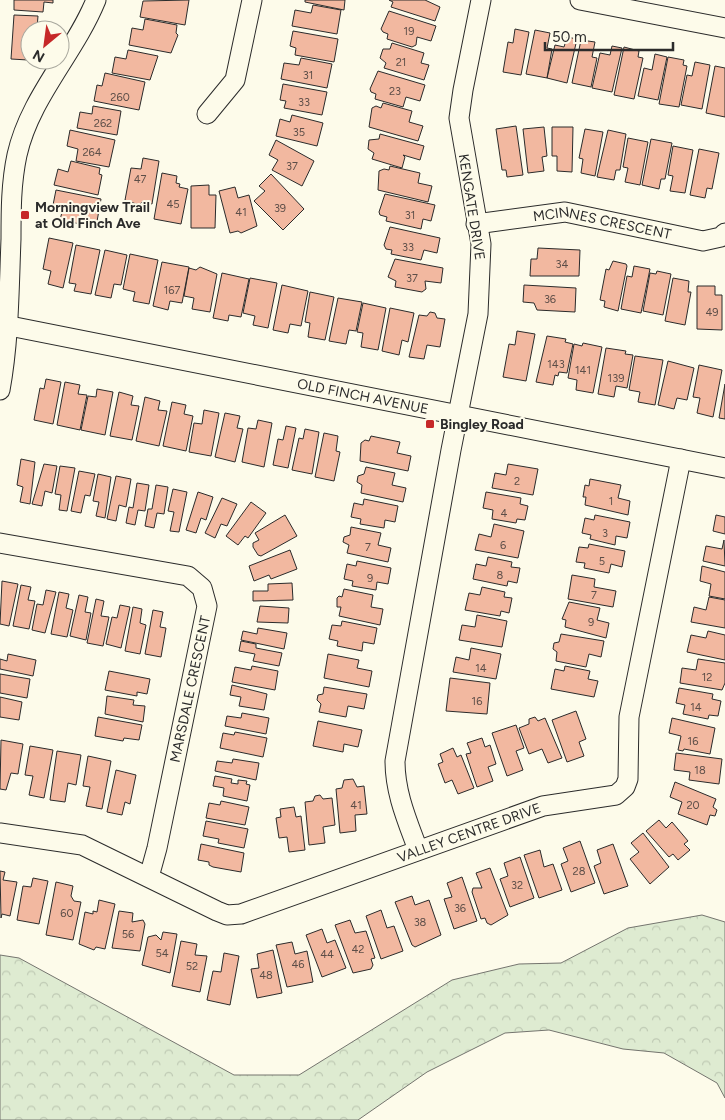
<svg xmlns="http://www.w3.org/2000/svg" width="725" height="1120" viewBox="0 0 725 1120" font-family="Figtree,sans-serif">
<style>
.forest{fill:url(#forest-crowns);stroke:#74746e}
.building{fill:#f2b8a0;stroke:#2b2b2b}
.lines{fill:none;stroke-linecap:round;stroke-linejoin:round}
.minor-casing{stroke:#2b2b2b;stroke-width:21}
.minor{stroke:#fdfbea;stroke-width:19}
.poi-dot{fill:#c62828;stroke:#fdfbea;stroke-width:2}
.labels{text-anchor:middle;stroke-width:4;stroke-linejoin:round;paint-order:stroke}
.number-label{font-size:11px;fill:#5d4e48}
.poi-label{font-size:14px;font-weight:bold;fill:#2b2b2b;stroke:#fdfbea;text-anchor:start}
.street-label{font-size:14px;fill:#2b2b2b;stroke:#fdfbea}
</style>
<defs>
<pattern id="forest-crowns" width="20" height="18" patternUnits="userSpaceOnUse" patternTransform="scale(1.25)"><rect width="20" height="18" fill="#deebd1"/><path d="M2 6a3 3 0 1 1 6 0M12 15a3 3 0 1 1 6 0" fill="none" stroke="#bfcab4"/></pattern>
</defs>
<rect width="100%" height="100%" fill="#fdfbea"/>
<path class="forest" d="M702,915l23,7v176l-8,-15 -53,-30 -41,-4 -74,-19 -44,3 -78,39 -69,48h-358v-165l19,3 215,117h65l153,-95 67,-16 42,-1 67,-35z"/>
<path class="building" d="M14,0h39v3l-9,-1 -1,10 -29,-2z
M189,0l-4,25 -45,-8 3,-16z
M305,0h40l-1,10 -39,-8z
M389,0h36l15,7 -5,14 -44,-14 2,-5z
M313,5l28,5 -4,24 -45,-8 3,-16 16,3z
M389,11l47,15 -5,15 -14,-4 -1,8 -4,2 -25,-8 1,-5 -5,-2 -2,-3z
M14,15l24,1 -1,12 6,1 -13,1 -2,30 -17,-1z
M145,19l32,6 -1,8 2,2 -7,18 -42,-8 3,-17 11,2z
M515,29l14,3 -8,43 -18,-3 5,-30 5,1z
M535,30l15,3 -3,15 5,1 -5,29 -21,-4z
M293,31l45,8 -4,23 -39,-7 1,-7 -6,-2z
M567,37l10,2 -10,44 -20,-5 8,-33 9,2z
M581,40l14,2 -3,15 5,1 -6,29 -19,-4z
M392,43l32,10 -3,10 8,2 -5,15 -40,-12 2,-5 -6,-5 3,-9h7z
M612,46l10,2 -10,44 -20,-4 8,-35 10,2z
M624,47l15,4 -1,6 5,1 -9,41 -20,-4z
M128,50l30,6 -8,24 -38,-7 3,-16 11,2z
M655,54l12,3 -9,43 -20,-4 6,-28 8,2z
M668,57l16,3 -1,5 4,1 -8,41 -20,-3z
M301,58l31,6 -5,24 -46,-9 3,-16 15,2z
M695,62l15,3 -8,44 -21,-4 6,-30 5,1z
M715,66l10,2v49l-19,-4z
M378,71l47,14 -5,16 -14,-4 -3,10 -28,-8 1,-5 -5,-2 -1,-3z
M105,73l40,9 -6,28 -45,-9 3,-16 5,1z
M283,84l44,8 -5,23 -38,-7 2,-7 -6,-1z
M383,103l29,8 -3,11 14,4 -5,15 -49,-14 3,-19 4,-2 5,2z
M93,106l28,5 -4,24 -40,-7 3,-16 12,2z
M292,115l31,8 -6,23 -41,-10 4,-17 10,3z
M516,126l7,49 -16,2 -1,-7h-4l-6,-41z
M544,127l3,29 -5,1 2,14 -16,2 -5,-44z
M552,127h21l-1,45 -15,-1v-15h-5z
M585,129l18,3 -8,44 -14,-3 2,-14 -4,-1z
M70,130l45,10 -6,27 -33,-6 2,-12 -11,-3z
M608,130l18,4 -6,36h-4l-2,10 -17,-3z
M380,134l44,12 -4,14 -17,-5 2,2 -3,11 -30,-9 2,-6 -6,-4 1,-9 10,-1z
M628,138l20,4 -8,43 -15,-3 3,-14 -5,-1z
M651,139l21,4 -7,36h-4l-2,10 -17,-4z
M276,140l38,21 -12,25 -30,-16 6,-10 -9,-5z
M673,146l20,4 -8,43 -15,-2 3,-15 -5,-1z
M699,149l20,4 -7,36 -5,-1 -2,10 -15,-3z
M143,158l16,3 -7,43 -10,-2 -3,3 -14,-5 6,-32 10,1z
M71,161l29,7 -1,6 3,1 -4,20 -44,-10 4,-16 10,3z
M390,166l30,7 -2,10 14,3 -4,16 -50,-12 1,-19 5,-2 5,1z
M162,173l15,3 -1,7 4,1 -1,3 9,2 -7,35 -27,-5z
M271,174l33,35 -21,21 -29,-29 11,-10 -6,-5z
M209,185v10h7l-1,33h-24v-42z
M235,187l3,11 11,-3 8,31 -16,7 -3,-2 -8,2 -11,-42z
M56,190l45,9 -5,28 -36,-7 2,-8 -4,-1 1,-4 -6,-2z
M385,194l50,11 -4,16 -8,-2 -2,10 -35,-8 1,-4 -7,-2 -1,-3z
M390,227l50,11 -3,15 -13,-3 -3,10 -30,-6 1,-4 -6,-1 -2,-4z
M49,238l24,5 -10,45 -15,-4 3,-13 -8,-2z
M76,245l24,5 -9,44 -17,-3 2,-7 -7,-1z
M538,248l42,2 -1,26h-49l1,-17h6z
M105,250l22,5 -6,30 -7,-1 -3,14 -16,-3z
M130,254l28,6 -9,44 -16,-3 2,-9 -12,-3z
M395,259l48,9 -2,15 -16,-2 1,8 -4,3 -27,-5 1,-6 -8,-4z
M613,261l13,3 1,2 -9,45 -14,-4 1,-6 -5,-1 6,-31 3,1z
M162,262l27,5 -7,36 -12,-2 -2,9 -15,-4z
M634,266l16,3 -9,44 -20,-4 6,-33 5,1z
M200,267l17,7 -7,38 -18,-3 2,-11 -10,-2 5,-28 7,2z
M657,271l14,3 -8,41 -20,-4 7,-38 6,1z
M222,273l27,6 -8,38 -12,-2 -1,6 -15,-3z
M250,278l27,5 -9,45 -15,-3 2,-9 -12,-3z
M673,278l16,3 -1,11h3l-6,33 -20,-4z
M282,285l26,6 -7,35 -11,-2 -2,9 -15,-3z
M524,285l52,3 -1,24 -38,-2 -3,-7 -11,-1z
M697,286h18v9h7v35l-25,-1z
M310,292l24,5 -9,43 -17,-3 2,-14 -5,-1z
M338,298l24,4 -6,29 -7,-1 -3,14 -17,-3z
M363,303l23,5 -8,42 -17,-3 2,-14 -6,-1z
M390,308l24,5 -6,29 -6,-2 -3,15 -17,-4z
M430,312l5,1 2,5 8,1 -5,28 -13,-2 -3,14 -15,-2 10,-42 8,1z
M517,331l18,3 -9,47 -23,-4 6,-33 6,1z
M547,336l19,3 -1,3 8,2 -6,29 -8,-1 -1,4 -3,-1 -2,10 -17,-3z
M583,343l19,4 -9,46 -17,-3 1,-10 -9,-2 6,-34 8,2z
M606,348l20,3 -1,3 8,1 -6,33 -11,-2 -2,11 -16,-3z
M635,356l28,4 -8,45 -17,-3 2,-10 -11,-2z
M668,361l26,7 -7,32 -10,-2 -3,11 -16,-4z
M699,365l23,5 -9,47 -16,-4 3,-15 -7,-1z
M46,379l15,3 -8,42 -19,-4 6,-32 4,1z
M65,382l15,3 -2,9 9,1 -7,35 -23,-5z
M725,384v35l-6,-1z
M97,389l16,3 -8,43 -24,-5 7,-34 8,1z
M119,392l14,4 -2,9 8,1 -7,34 -22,-4z
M145,397l15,4 -2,9 9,1 -8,35 -23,-5z
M172,402l14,3 -2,9 9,2 -7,35 -23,-5z
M204,410l15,3 -8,43 -22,-4 5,-29 8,1z
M225,413l15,3 -3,12 6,1 -8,33 -20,-5z
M258,420l14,3 -8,44 -22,-5 6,-34 8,1z
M286,426l10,2 -8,40 -15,-3 5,-26 5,1z
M305,429l14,3 -7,42 -20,-4 7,-32 4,1z
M324,433l14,3 -2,15 4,1 -6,29 -19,-4z
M371,436l29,6 -3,11 14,3 -3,15 -48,-10 1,-18 4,-3 4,1z
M21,459l14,3 -5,42 -10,-2 3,-15 -6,-2z
M44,464l13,2 -5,27 -7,-2 -3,15 -10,-2z
M508,464l30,5 -5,26 -41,-7 3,-15 11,2z
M60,466l15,2 -8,43 -8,-1 2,-15 -6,-1z
M366,467l29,6 -3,12 14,3 -3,14 -42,-9 1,-8 -5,-3 1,-6 6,-2z
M79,471l16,3 -5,22 -5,-1 -4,18 -10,-2z
M98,474l13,3 -6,41 -9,-2 3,-14 -6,-1z
M116,476l15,3 -5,28 -7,-2 -3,16 -9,-2z
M590,479l31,6 -3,13 12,3 -2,14 -43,-10 1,-8h-3l2,-12 4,1z
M137,483l12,2 -4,26 -7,-1 -3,15 -9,-2 3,-16 4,1z
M156,485l12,2 -4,27 -7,-1 -3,15 -9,-2 3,-17h4z
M173,489l14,3 -8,40 -9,-1 4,-19 -6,-1z
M198,492l15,5 -7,23 -5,-2 -5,15 -10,-3z
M486,492l35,6 -1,6 8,2 -3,14 -8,-1 -1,4 -24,-4 1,-9 -10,-2z
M222,498l15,6 -10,22 -6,-2 -6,14 -10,-5z
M364,499l34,7 -3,16 -10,-2 -1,8 -24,-4 1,-5 -10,-2 3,-14 9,2z
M251,502l15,11 -18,25 -3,-2 -7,9 -12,-9z
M285,515l12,21 -36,20 -3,-1 -5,-8v-4l6,-3 -4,-7z
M595,515l35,7 -3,16 -11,-2 -1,9 -25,-6 1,-4 -9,-2 3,-15 9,2z
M716,515l9,2v17l-12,-3z
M494,524l30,7 -6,27 -43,-8 4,-16 12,3z
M351,527l30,6 -3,12 13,3 -3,14 -41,-9 2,-8 -6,-3 1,-5 6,-2z
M724,540l1,26 -22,-5 3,-15 16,3z
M589,544l36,7 -3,16 -11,-3 -2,9 -25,-5 1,-5 -9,-1 3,-15 9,1z
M290,550l7,19 -26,10 -2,-4 -15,6 -5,-15z
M488,557l24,5 -1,5 9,1 -3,15 -9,-2 -1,5 -34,-7 3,-15 10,2z
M357,561l34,7 -3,16 -11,-2 -1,8 -24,-4 1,-5 -9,-2 3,-15 9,2z
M702,566l23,6v27l-16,-3 2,-12 -11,-3z
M572,575l23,4 -1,8 22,4 -3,16 -45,-8z
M2,581l16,3 -9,42 -9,-2z
M292,583l1,17 -40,1v-10h15v-7z
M21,585l10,2 -3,13 7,1 -6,28 -16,-3z
M482,587l23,5 -1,5 8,1 -3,15 -8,-2 -1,5 -35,-6 4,-17 11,2z
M344,589l29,6 -2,12 12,2 -3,16 -41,-9 2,-9h-4v-9l2,-2 3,1z
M46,590l10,2 -11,41 -13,-3 5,-26 6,1z
M59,592l10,2 -3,14 7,2 -6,27 -16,-3z
M79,595l9,2 -3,15 6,1 -5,27 -16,-4z
M709,597l16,3v28l-34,-6 3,-15 12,3z
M96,599l8,2 -3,15 8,1 -6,29 -16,-3z
M569,602l31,6 -3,12 12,3 -3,15 -41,-11 1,-7 -4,-1z
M120,605l10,2 -9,41 -15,-4 6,-27 5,1z
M260,606l29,2 -1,15 -31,-1z
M133,607l9,2 -2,14 6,2 -6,29 -15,-3z
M153,610l10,2 -3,15 6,1 -5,29 -16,-3z
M477,615l30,6 -5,26 -43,-7 3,-15 13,2z
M342,621l35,7 -3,16 -11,-2 -1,9 -25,-5 1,-5 -9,-2 3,-14 9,1z
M258,628l29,5 -3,16 -43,-9 2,-9 14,3z
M708,631l17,4v25l-38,-8 4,-17 15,3z
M561,634l43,7 -3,16 -12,-3 -3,13 -30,-6 1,-9 -4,-3 1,-6 5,-1z
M241,641l15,3v4l26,5 -3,13 -26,-5 2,-7 -16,-3z
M471,648l30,6 -5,25 -43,-7 3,-15 13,3z
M8,654l28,6 -3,16 -33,-7v-10l7,2z
M328,654l31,6 -2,8 15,3 -3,16 -45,-9z
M698,659l27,4v20l-3,7 -42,-7 2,-15 14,2z
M252,666l26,5 -3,19 -43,-8 3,-15 16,3z
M565,666l25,5 -2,8 10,2 -4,16 -43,-8 4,-20 9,2z
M109,671l41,8 -3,15 -10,-2v4l-32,-6z
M0,674l30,5 -3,19 -27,-5z
M450,678l40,5 -3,31 -41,-3z
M232,685l35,9 -3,16 -25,-4 2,-9 -11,-2z
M324,687l43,7 -3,15 -16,-3 -2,11 -27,-5 2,-8 -4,-4 1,-5 5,-1z
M679,688l34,6 -1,5 9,2 -3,15 -9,-1 -1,4 -25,-5 2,-9 -9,-2z
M107,696l27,4 -1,5 12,1 -2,16 -38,-8z
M0,697l22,5 -3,18 -19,-3z
M576,711l10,28 -7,3 5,14 -17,6 -15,-42z
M242,713l27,5 -3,16 -41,-8 2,-10 14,2z
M98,717l44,8 -3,15 -15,-2 -1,3 -28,-5z
M535,717l3,4 7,-3 17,40 -14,5 -6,-14 -13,5 -10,-26 10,-4v-5z
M672,718l43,10 -5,26 -26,-5 -1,2 -5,-1 3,-14 -12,-3z
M318,721l44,9 -4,17 -14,-3 -1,8 -30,-6z
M516,725l8,23 -8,3 7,19 -16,6 -15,-43z
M235,732l32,6 -4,19 -43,-9 3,-15 11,2z
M482,738l3,9 5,-2 6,19 -8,3 5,14 -16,6 -11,-33 5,-1 -4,-10z
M1,740l22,4 -5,30 -7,-1 -5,17 -6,-1z
M30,746l23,4 -9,48 -15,-3 4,-19 -8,-1z
M453,748l4,9 4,-2 13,33 -16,6 -6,-14 -7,3 -7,-19 5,-2 -3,-8z
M57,751l24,4 -5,30 -8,-2 -3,19 -15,-2z
M676,753l46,6 -3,25 -30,-4 1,-8 -16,-2z
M88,756l23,5 -9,48 -16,-3 4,-19 -7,-1z
M233,759l26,4 -3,17 -41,-9 2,-10 15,2z
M116,770l20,5 -6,29 -5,-2 -3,13 -15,-3z
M215,776l17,3 -1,4 7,1v-4l9,1 -1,3 4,1 -3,16 -24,-5 1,-8 -11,-2z
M353,779l4,8 7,-1 3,28 -12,1 1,16 -16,2 -4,-44 6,-1 2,-8z
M675,782l41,17 -3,8 4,3 -2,6 -5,-1 -3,10 -29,-11 4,-12 -12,-5z
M320,795l3,4 9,-1 3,27 -12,2 2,16 -16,2 -4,-43 8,-1 2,-5z
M221,801l28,6 -4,18 -39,-7 3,-15 11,2z
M294,807l2,10 5,-1 4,34 -16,2 -2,-15 -8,1 -3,-20 5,-1 -1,-8z
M659,820l7,8 6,-6 16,19 -4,3 6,6 -12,10 -5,-6 -4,3 -23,-26z
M206,821l42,8 -4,19 -26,-5 1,-4 -16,-3z
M643,833l26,34 -19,17 -20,-25 9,-7 -8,-9z
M580,841l15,42 -24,9 -10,-28 7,-3 -5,-13z
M201,844l43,9 -3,19 -28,-5 -4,-2v-3l-11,-2z
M613,844l15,42 -24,8 -10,-28 7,-3 -4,-13z
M540,850l4,17 9,-3 9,26 -23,8 -15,-43z
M520,857l14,41 -24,9 -10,-28 8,-3 -4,-13z
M490,868l18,47 -17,10 -4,-2 -2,-5 -4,1 -9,-27 1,-4h9l-6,-15z
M0,871l5,1 -2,8 14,2 -7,34 -8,-2 -1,4z
M462,877l15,44 -23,8 -10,-30 8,-2 -5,-14z
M33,878l15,3 -9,43 -22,-4 6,-34 8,1z
M56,882l17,4 -2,10 3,5 7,1 -8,38 -27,-5z
M412,896l3,9 14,-5 12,35 -26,12 -3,-2 -17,-43z
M99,900l16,4 -10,45 -9,-2 -2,3 -15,-6 6,-32 8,2v-3l4,1z
M381,910l6,18 7,-2 9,25 -22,8 -15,-43z
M119,911l14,2 -1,9 11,-2 2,4 -5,27 -28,-3z
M350,920l5,13 11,-2 9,27 -4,1 2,6 -2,4 -18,4 -18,-48z
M322,929l5,14 8,-3 11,28 -24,9 -16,-42z
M163,932l14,2 -7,39 -28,-8 6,-28 8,-2 5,5z
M181,941l16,3 -2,11 12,1 -7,36 -28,-6z
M292,942l3,12 12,-3 6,31 -26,5 -11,-42z
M273,950l9,43 -25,5 -6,-29 8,-1 -2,-14z
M224,953l15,3 -9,49 -23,-5 6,-29 8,1z"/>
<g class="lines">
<g class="minor-casing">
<g id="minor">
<path d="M580,0l145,28"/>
<path d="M207,114l28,-34 17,-80"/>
<path id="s1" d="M476,224l89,-12 138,29 18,-4 4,-4"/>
<path id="s2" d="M0,324l725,144"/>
<path d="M0,390c9,-49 9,-100 11,-151 0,-28 0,-56 6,-84 13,-58 57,-101 79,-155"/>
<path d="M0,543l188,33 14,12 5,18 -50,242 -8,29"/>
<path id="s3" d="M0,833l82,12 135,66 10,4 14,-1 302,-108 73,-11 9,-8 3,-8 1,-62 52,-258"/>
<path d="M418,850c-11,-30 -23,-57 -23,-89l56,-311 27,-136 3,-70 -22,-126 4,-28 18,-90"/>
</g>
</g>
<use href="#minor" class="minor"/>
</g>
<g class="poi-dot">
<rect x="20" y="210" width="10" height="10" rx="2.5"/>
<rect x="425" y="419" width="10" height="10" rx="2.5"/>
</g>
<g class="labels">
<g class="number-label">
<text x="409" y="35">19</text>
<text x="401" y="66">21</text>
<text x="308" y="79">31</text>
<text x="395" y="95">23</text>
<text x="120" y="101">260</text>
<text x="304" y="106">33</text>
<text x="103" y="127">262</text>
<text x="299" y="136">35</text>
<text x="92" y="156">264</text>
<text x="292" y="170">37</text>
<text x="140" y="183">47</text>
<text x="173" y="208">45</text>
<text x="280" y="212">39</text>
<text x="241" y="216">41</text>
<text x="410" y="219">31</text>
<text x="408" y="251">33</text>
<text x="562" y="268">34</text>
<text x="412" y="282">37</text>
<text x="172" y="294">167</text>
<text x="550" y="303">36</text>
<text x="712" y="316">49</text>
<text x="556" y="368">143</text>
<text x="583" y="374">141</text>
<text x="616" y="382">139</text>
<text x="517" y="485">2</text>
<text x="611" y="505">1</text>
<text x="504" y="517">4</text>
<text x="605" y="537">3</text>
<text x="503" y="549">6</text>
<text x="368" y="551">7</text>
<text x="602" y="565">5</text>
<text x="500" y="579">8</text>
<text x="370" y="582">9</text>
<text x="594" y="599">7</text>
<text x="591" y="626">9</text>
<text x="481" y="672">14</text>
<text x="707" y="681">12</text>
<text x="477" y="705">16</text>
<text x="696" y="711">14</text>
<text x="693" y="745">16</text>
<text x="700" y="774">18</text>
<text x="356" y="809">41</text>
<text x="693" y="809">20</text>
<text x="579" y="875">28</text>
<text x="517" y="889">32</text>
<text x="460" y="912">36</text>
<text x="67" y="917">60</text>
<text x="420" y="926">38</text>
<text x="128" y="938">56</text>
<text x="358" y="953">42</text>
<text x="162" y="957">54</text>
<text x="327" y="958">44</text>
<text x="298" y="968">46</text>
<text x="192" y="970">52</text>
<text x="266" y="979">48</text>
</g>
<g class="poi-label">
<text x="35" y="212">Morningview Trail<tspan x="35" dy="16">at Old Finch Ave</tspan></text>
<text x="440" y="429">Bingley Road</text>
</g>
<g class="street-label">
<text transform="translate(472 207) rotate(81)" y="5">KENGATE DRIVE</text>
<text dy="5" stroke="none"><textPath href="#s1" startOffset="128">MCINNES CRESCENT</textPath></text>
<text dy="5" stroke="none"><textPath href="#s2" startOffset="370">OLD FINCH AVENUE</textPath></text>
<text transform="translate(190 689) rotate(-78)" y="5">MARSDALE CRESCENT</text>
<text dy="5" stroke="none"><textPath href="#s3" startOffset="500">VALLEY CENTRE DRIVE</textPath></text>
</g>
</g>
<g transform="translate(45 45) rotate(209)"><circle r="24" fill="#fdfbea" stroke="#a9a89e"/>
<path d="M0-4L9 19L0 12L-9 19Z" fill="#c62828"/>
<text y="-8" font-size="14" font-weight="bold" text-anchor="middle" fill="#2b2b2b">N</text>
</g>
<path d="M545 42v8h128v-8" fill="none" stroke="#2b2b2b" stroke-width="2.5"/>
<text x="552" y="42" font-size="15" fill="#2b2b2b" stroke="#fdfbea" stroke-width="4" paint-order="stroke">50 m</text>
</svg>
